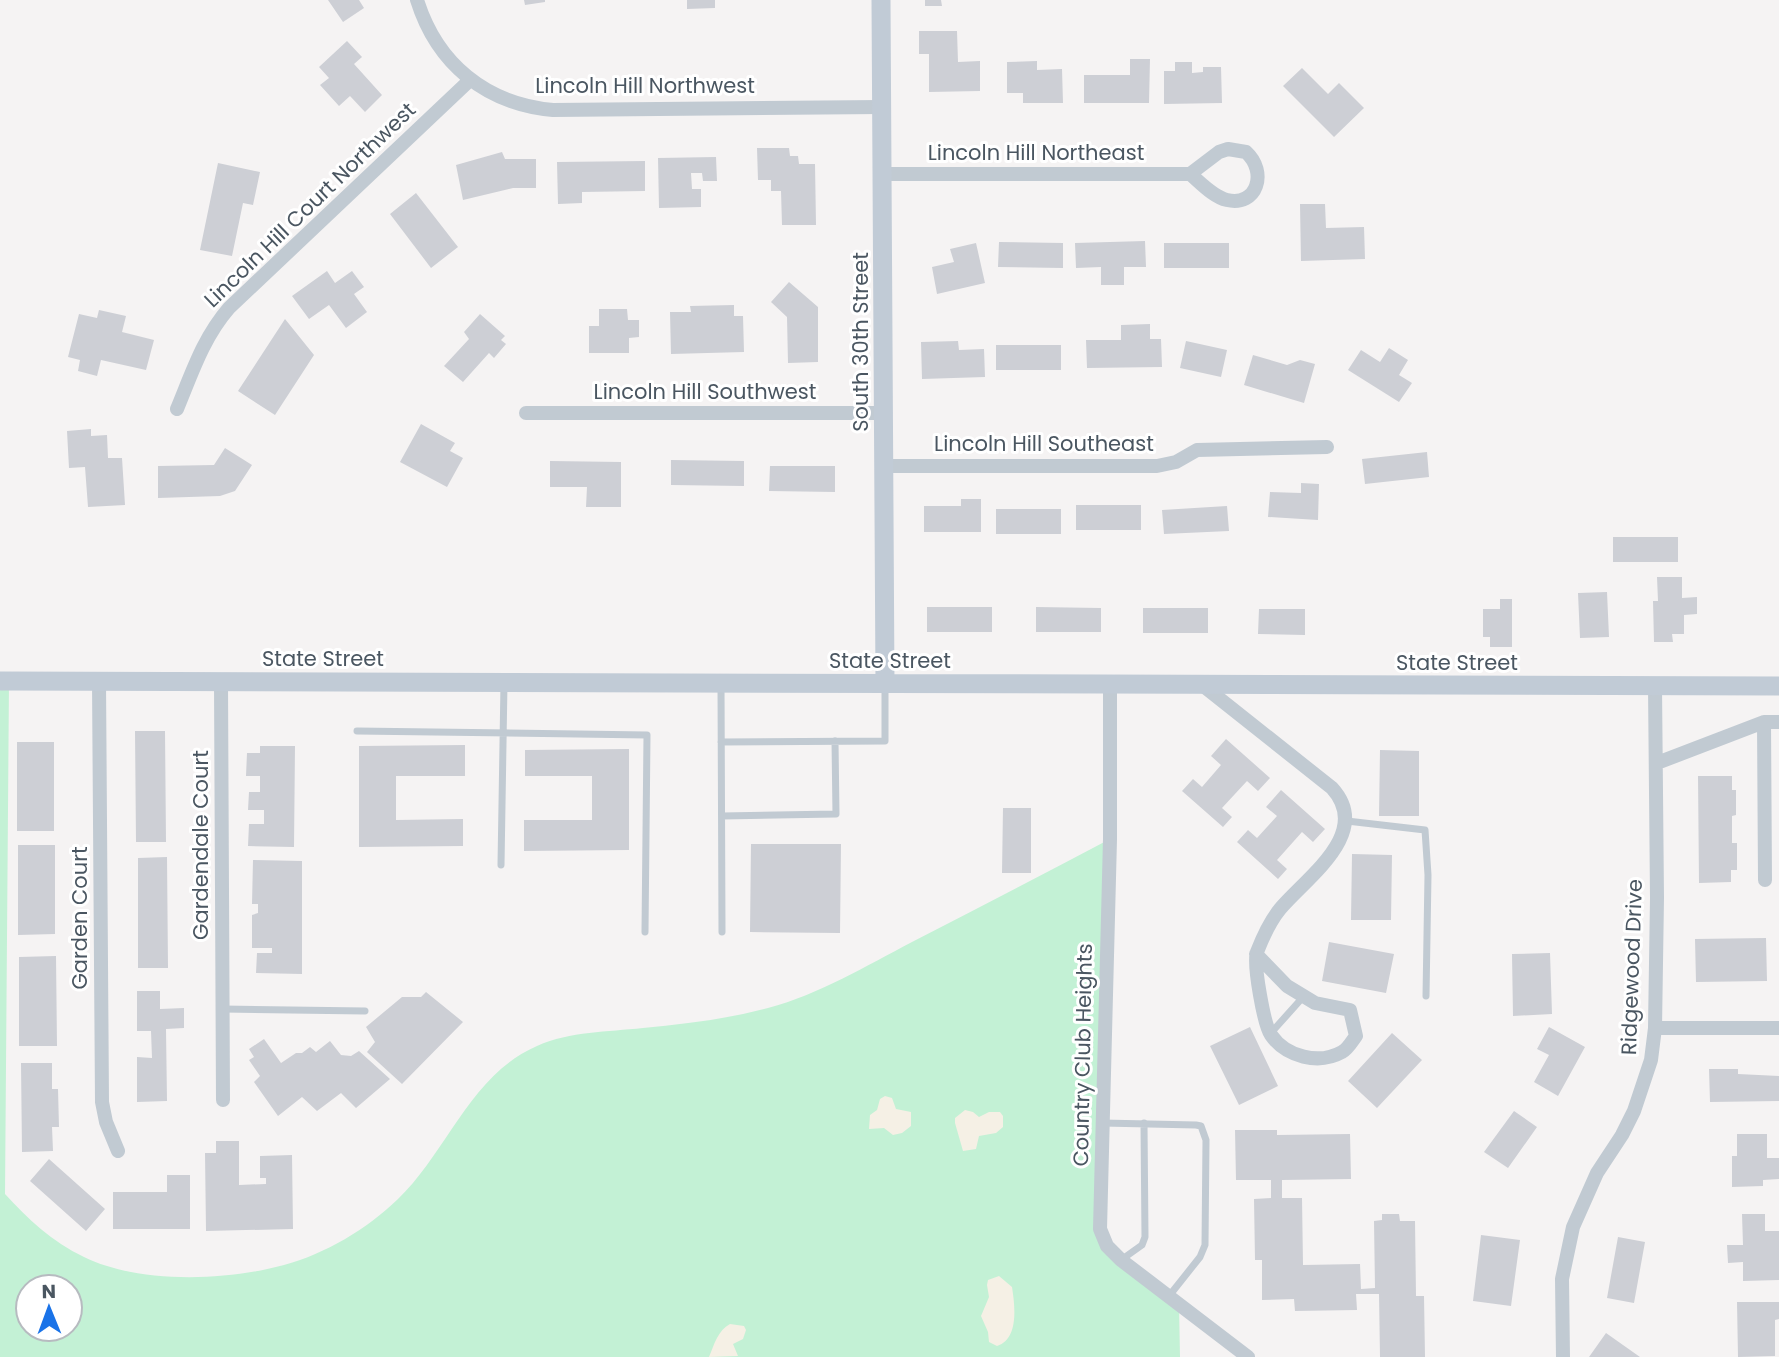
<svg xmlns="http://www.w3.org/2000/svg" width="1779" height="1357" viewBox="0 0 1779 1357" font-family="Poppins,sans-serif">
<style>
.green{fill:#c3f1d5;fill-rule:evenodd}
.sand{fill:#f5f0e5}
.building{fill:#cdcfd5}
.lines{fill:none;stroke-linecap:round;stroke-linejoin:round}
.lane{stroke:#c1cad2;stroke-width:7}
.street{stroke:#c1cad2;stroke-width:14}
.secondary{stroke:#c1cbd6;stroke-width:19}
.labels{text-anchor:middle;stroke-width:6;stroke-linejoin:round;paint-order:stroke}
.street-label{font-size:21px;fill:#4a5661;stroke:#fff}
</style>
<rect width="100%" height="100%" fill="#f5f3f3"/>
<path class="green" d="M0,681h9l-4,513c23,25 47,48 79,63 55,27 142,24 200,8 41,-11 83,-36 114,-66 49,-47 73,-125 139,-153 34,-15 70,-14 106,-18 42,-4 84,-9 125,-20 52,-14 98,-42 144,-66 66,-34 132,-68 198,-103l-7,399 76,66 1,53h-1180zM28,1287h42v42h-42z"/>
<path class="sand" d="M885,1096l7,2 4,11 15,3v14l-9,7 -9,2 -9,-7 -15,1 1,-14 7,-5 3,-11z
M965,1110l8,2 6,5 10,-5h11l3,4v11l-7,6 -17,3 -3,13 -13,2 -8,-28v-5z
M999,1276l13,11c3,19 7,52 -15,59l-8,-4 -1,-10 -7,-16 8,-19 -2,-12 1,-5z
M730,1324l14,2 2,4 -3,9 -10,5 5,12 -29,1c5,-12 9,-27 21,-33z"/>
<path class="building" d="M328,0h31l5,8 -21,14z
M524,0h21v2l-20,3z
M687,0h28v8l-28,1z
M925,0h16l1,6h-17z
M919,31h38l1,31 22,-1v30l-51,1v-38h-10z
M347,41l15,16 -8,7 28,31 -17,17 -15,-16 -11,10 -19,-21 9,-7 -10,-11z
M1130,59h20l-1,44h-65v-28h46z
M1037,61v9l25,-1 1,34h-40v-10h-16v-31z
M1175,62h17v11l11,-1v-5h18l1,36 -58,1v-33h11z
M1302,68l26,26 11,-11 25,25 -30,29 -51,-51z
M757,148h32l1,8h8l1,8h16l1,61h-34l-1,-34h-10v-11h-13z
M502,152l3,7h31v29h-23l-50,12 -7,-35z
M716,157l1,24h-14l-1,-8h-11l1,16h9v18l-42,1 -1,-50z
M645,161v30l-63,1v11l-24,1 -1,-42z
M218,163l42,9 -7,33 -10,-2 -11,53 -32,-6z
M416,193l42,54 -27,21 -41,-54z
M1300,204h25l1,24 38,-1 1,32 -64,2z
M1145,241l1,26h-22v18h-23v-18l-25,1 -1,-25z
M999,242l64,1v25l-65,-1z
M976,243l9,40 -48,11 -5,-27 22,-5 -4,-13z
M1164,243h65v25h-65z
M327,271l8,12 17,-12 12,16 -10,7 13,18 -21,16 -17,-23 -20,14 -17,-23z
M789,282l29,25v55l-30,1 -1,-46 -16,-15z
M734,305v11h9l1,36 -73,2 -1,-42h21l-1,-6z
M599,309h28l1,11h11v17l-10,1v15h-40v-27h10z
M99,310l27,6 -4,16 32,8 -8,30 -45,-10 -4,16 -19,-5 2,-11 -12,-3 11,-43 18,4z
M480,314l25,22 -4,4 5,4 -12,14 -5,-5 -26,29 -19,-16 25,-27 -5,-7z
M285,319l29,36 -39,60 -37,-24z
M1150,324v15h11l1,28 -75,1 -1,-28h35v-15z
M958,341l1,9 25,-1 1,28 -63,2 -1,-37z
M1186,341l41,9 -6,27 -41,-9z
M996,345h65v25h-65z
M1389,348l19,12 -9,15 13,8 -13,19 -51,-32 13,-20 19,12z
M1253,355l34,10 13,-5 15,4 -11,39 -60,-18z
M421,424l34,19 -5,8 13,7 -16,29 -47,-25z
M91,429v7l16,-1 1,23h14l3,47 -37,2 -3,-40 -16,1 -2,-37z
M225,448l27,17 -17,26 -15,5 -62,2v-32l56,-1z
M1427,452l2,25 -64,7 -3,-25z
M671,460l73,1v25l-73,-1z
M550,461l71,1v45h-35l1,-20h-37z
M770,466h65v26l-66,-1z
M1301,483l18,1 -1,36 -50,-3 2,-25 31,1z
M961,499h20v33h-57v-26h37z
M1076,505h65v25h-65z
M1227,506l2,25 -65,3 -2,-24z
M996,509h65v25h-65z
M1613,537h65v25h-65z
M1657,577h25v21l15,-1v17l-13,1v19h-12l1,8h-19l-1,-41h5z
M1607,592l2,45 -29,1 -2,-45z
M1500,599h12v48h-22v-10h-7v-28h17z
M927,607h65v25h-65z
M1036,607l65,1v24h-65z
M1143,608h65v25h-65z
M1259,609h46v26l-47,-1z
M135,731h30l1,111h-30z
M1226,739l44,39 -12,13 -11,-10 -25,27 10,9 -9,10 -41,-36 11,-12 9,8 19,-22 -10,-9z
M17,742h37v89h-37z
M465,745v31h-69v44l67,-1v27l-104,1v-101z
M260,746h35l-1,101 -46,-1 1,-22h15v-14h-16l1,-18h11v-16h-14l1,-23h13z
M629,749v101l-105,1v-31h68v-44h-67v-26z
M1380,750l39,1v65h-40z
M1698,776h34v14h4v25l-4,1v27h5v27h-6v12l-32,1z
M1281,790l44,39 -12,13 -11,-10 -25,28 10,9 -9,10 -41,-37 11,-12 9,8 20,-22 -11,-9z
M1003,808h28v65h-29z
M751,844h90l-1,89 -90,-1z
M18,845h37v89l-37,1z
M1352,854l40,1 -1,65h-40z
M167,857l1,111h-30v-110z
M253,860l49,1v113l-46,-1 1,-20h15v-5h-20v-33l6,-2v-9h-6z
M1766,938l1,43 -71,1 -1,-43z
M1329,942l65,12 -8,39 -64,-12z
M1550,953l2,61 -39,2 -1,-62z
M56,956l1,90h-38v-89z
M137,991h23v18l24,-1v20l-18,1 1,72 -30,1v-45l15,1 -1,-27h-14z
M426,992l37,30 -61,62 -35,-32 8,-10 -9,-15 36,-30h19z
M1250,1027l28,59 -39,19 -29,-59z
M1549,1027l36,20 -27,49 -24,-14 15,-27 -12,-6z
M1392,1033l30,27 -45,48 -29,-27z
M264,1039l17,24 15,-10h6l8,-6 6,5 14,-11 11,14 10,1 8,-5 31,28 -34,29 -15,-15 -24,18 -15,-14 -24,19 -24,-34 6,-6 -11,-16 5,-3 -5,-8z
M21,1063h31v26h6l1,38h-7l1,24 -31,1z
M1709,1069h29v5l41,2v25l-69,1z
M1514,1111l23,16 -29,41 -24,-16z
M1235,1130h42v5l73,-1 1,45 -69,1v18h20l1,67 57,-1 1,25 14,-1 -1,-67 8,-1v-6h17l1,7h15l1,75h8l1,61h-45l-1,-63h-23l1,16 -62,1 -1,-12 -32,1v-40h-7l-1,-61 17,-1v-18h-35z
M1737,1134h30v24h12v21l-16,1v6l-31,1v-31h5z
M216,1141h23v44l27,-1v-6h-6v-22l32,-1 1,74 -87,2 -1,-78h11z
M49,1159l56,50 -19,22 -56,-50z
M167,1175h23v54h-77v-37h54z
M1742,1214h23v17h14v49l-36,1v-19l-15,1 -1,-18h16z
M1481,1235l39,5 -9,66 -38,-5z
M1618,1237l27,5 -11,61 -27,-5z
M1737,1302h42v17l-4,1v36l-37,1z
M1606,1333l34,24h-51z"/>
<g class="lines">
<path class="lane" d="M721,684l1,248
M357,731l290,4 -2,197
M721,742l164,-1v-57
M722,816l114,-2 -1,-73
M1347,821l78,9 3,45 -2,121
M501,865l3,-182
M223,1009l142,2
M1270,1034l34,-38
M1102,1123l94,2 5,1 5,14 -1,105 -5,12 -31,39
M1121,1260l21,-15 3,-8 -1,-114"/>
<path class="street" d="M417,0c20,64 69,104 136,110l329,-3
M1228,149l18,3c22,20 11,55 -19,48 -14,-3 -27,-18 -37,-26l29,-22z
M882,174h308
M177,409c15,-36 26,-71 52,-101l241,-228
M526,413h358
M884,466h273l19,-4 21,-12 130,-3
M99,681l3,421 4,20 12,29
M221,682l2,418
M1110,684v155l-10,390 7,17 14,14 127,97
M1201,684l131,104c41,45 -25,89 -52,121 -9,11 -18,30 -23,43 -4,12 7,73 14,83 15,22 48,30 71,17 6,-3 10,-11 14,-16l-6,-26 -35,-7 -28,-17 -31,-32
M1764,722l1,158
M1657,763l107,-41h15
M1655,1028h124
M1563,1357l-1,-78 11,-52 24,-54 25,-38 12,-24 17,-51 4,-32 2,-130 -2,-212"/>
<path class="secondary" d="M881,0l4,684
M0,681l1779,5"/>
</g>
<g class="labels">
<g class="street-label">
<text x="645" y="93">Lincoln Hill Northwest</text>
<text x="1036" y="160">Lincoln Hill Northeast</text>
<text transform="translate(310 205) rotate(-44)" y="7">Lincoln Hill Court Northwest</text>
<text transform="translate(861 342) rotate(-90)" y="7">South 30th Street</text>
<text x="705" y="399">Lincoln Hill Southwest</text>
<text x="1044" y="451">Lincoln Hill Southeast</text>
<text x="323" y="666">State Street</text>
<text x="890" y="668">State Street</text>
<text x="1457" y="670">State Street</text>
<text transform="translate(201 845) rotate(-90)" y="7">Gardendale Court</text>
<text transform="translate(80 918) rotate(-90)" y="7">Garden Court</text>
<text transform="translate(1632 967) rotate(-88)" y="7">Ridgewood Drive</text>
<text transform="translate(1083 1055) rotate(-89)" y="7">Country Club Heights</text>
</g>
</g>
<g transform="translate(49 1308) rotate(359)"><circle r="33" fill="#ffffff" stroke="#b7bbc0" stroke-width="2"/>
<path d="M0-5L12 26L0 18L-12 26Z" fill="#1a73e8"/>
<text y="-10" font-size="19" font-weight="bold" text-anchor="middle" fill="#4a5661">N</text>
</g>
</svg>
